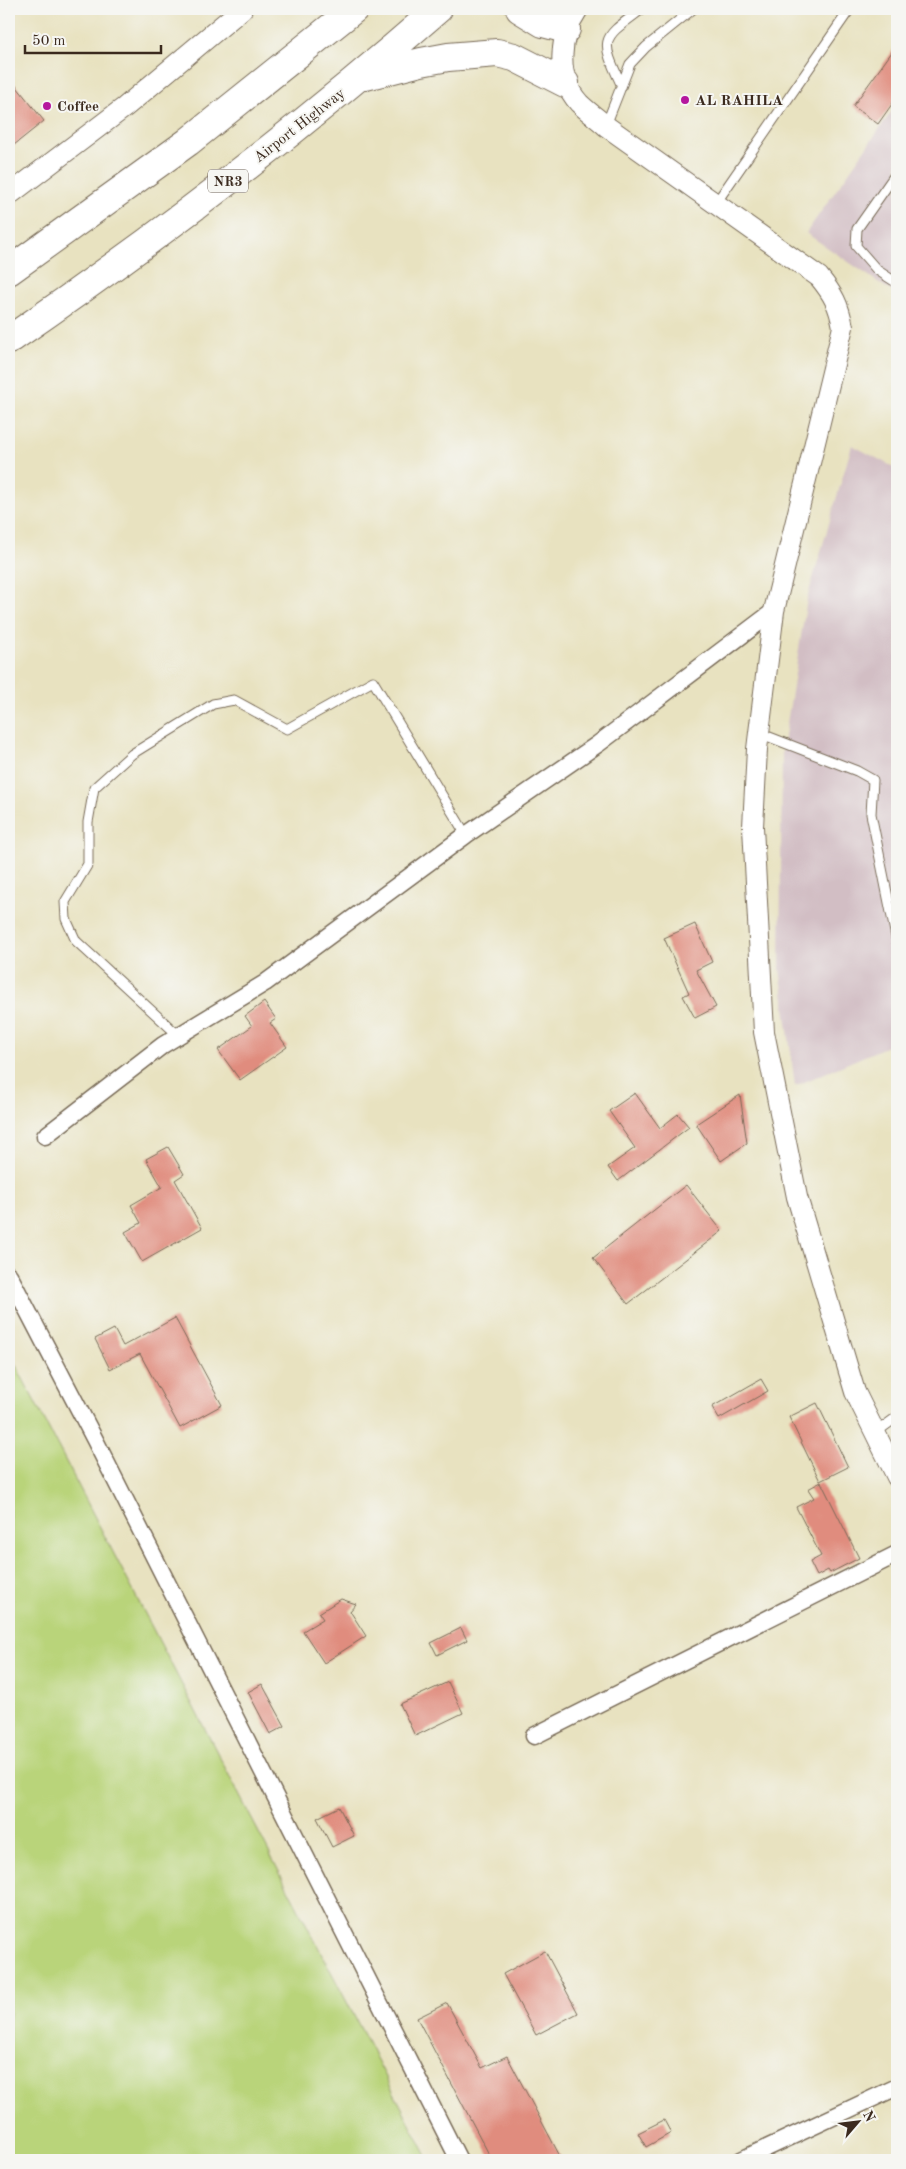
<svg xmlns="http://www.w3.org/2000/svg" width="906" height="2169" viewBox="0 0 906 2169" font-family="'Old Standard TT',serif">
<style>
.industrial{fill:#d2bec4}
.green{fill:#b9d47a;stroke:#7a7f4c}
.building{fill:#e08c7e}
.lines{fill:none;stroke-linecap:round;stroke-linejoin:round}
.service-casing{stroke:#786a57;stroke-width:11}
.minor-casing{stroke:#786a57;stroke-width:19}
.tertiary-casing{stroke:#786a57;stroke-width:22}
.trunk-casing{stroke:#786a57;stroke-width:30}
.service{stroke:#fff;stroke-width:9}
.minor{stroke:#fff;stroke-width:16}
.tertiary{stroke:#fff;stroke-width:20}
.trunk{stroke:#fff;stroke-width:28}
.poi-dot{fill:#b5179e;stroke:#f6f6f2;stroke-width:2}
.labels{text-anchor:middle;stroke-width:4;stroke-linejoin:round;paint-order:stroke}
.shield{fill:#f6f6f2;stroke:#73675e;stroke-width:1}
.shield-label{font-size:14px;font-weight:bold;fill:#3b2a1e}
.poi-label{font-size:15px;font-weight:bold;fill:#3b2a1e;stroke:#f6f6f2;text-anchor:start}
.street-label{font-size:15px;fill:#3b2a1e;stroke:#f6f6f2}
</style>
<rect width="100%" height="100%" fill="#f6f6f2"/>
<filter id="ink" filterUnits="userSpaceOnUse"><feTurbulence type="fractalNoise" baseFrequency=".02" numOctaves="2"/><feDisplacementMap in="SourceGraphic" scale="10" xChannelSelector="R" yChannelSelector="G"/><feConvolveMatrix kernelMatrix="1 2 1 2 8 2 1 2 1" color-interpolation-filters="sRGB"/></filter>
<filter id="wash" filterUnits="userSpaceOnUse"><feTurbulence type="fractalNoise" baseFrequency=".0096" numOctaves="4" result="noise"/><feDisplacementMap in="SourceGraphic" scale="20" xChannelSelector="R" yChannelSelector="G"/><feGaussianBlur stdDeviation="1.12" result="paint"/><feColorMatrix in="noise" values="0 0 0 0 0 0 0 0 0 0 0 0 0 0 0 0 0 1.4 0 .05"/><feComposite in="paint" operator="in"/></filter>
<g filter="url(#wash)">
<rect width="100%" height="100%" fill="#e8e2c0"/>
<path class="industrial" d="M897,104v191l-91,-62z
M852,445l45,24v573l-102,44 -15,-118 2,-214 25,-155z"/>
<path class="green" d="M9,1352l420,808h-420z"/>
<g id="blocks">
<path class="building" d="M897,45v52l-19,27 -25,-18z
M9,77l35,44 -35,28z
M695,924l17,38 -16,8 20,37 -21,11 -12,-22 6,-3 -25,-55z
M264,1002l12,17 -6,4 17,24 -47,33 -22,-30 34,-24 -7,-10z
M635,1093l25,35 18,-14 11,13 -71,54 -10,-14 27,-19 -26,-37z
M740,1095l7,48 -26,18 -25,-37z
M168,1147l16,27 -9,6 27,48 -60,34 -17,-30 16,-9 -10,-18 31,-18 -16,-28z
M686,1185l36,46 -94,73 -35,-46z
M175,1318l47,87 -42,23 -40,-74 -30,15 -15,-30 19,-10 9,17z
M761,1379l7,12 -49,28 -7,-12z
M817,1403l31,64 -28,14 -31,-64z
M821,1482l38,76 -29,15 -2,-3 -11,6 -7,-14 11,-6 -25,-49 18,-9 -6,-9z
M341,1599l15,5 -6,7 16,25 -42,27 -21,-32 20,-12 -4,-6z
M461,1628l6,12 -30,15 -6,-12z
M448,1682l15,31 -48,23 -15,-32z
M262,1684l23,42 -15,8 -22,-42z
M339,1807l15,29 -22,11 -15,-29z
M545,1951l33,62 -42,22 -33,-61z
M447,2003l35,65 25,-12 55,104h-70l-75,-142z
M664,2120l7,13 -25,14 -8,-14z"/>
</g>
</g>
<g filter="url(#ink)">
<use href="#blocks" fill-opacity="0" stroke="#786a57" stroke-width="1"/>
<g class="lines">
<g class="service-casing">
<path id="service" d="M621,84c-22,-47 -19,-45 21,-75
M606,125l24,-61 16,-17 47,-38
M897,172l-40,57 -1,17 21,24 20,13
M716,203l134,-194
M759,733l98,38 16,9 -2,34 26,128
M179,1036l-103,-95 -10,-22 -1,-17 23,-38v-42l6,-34 38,-34 81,-50 21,-4 53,29 86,-48 93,154
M875,1433l22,-16"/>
</g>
<g class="minor-casing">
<path id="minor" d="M45,1136l118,-91 102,-62 201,-148 132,-91 176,-133
M9,1275l86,165 364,720
M534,1736l363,-182
M741,2160l156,-73"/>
</g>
<g class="tertiary-casing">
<path id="tertiary" d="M578,9c-19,28 -23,67 1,94 8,8 18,15 27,23l213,151c14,17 20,28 24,50l-69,284 -17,138 -4,78 11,205 33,165 58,195 42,85
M9,195l116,-88 117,-98"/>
</g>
<g class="trunk-casing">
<path id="trunk" d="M520,9l23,14 23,6
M366,76l55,-14 27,-5 49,-4 17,4 51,26
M9,271l179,-129 166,-133
M9,340c149,-102 293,-212 429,-331"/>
</g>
<use href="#service" class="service"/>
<use href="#minor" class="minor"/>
<use href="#tertiary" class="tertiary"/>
<use href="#trunk" class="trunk"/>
</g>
</g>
<g class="poi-dot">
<circle cx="685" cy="100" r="5"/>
<circle cx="47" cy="106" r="5"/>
</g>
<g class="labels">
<rect class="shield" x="208" y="169.5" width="40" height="23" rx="4"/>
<g class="shield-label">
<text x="228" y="186">NR3</text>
</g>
<g class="poi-label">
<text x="695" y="105">AL RAHILA</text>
<text x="57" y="111">Coffee</text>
</g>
<g class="street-label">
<text transform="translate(299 125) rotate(-38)" y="5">Airport Highway</text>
</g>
</g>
<rect width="906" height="2169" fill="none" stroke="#f6f6f2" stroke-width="30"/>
<g transform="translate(858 2122) rotate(62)" stroke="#f6f6f2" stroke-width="4" paint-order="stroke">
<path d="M0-4L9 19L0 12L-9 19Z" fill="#3b2a1e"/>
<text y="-8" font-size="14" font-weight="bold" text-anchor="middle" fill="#3b2a1e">N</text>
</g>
<path d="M25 45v8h136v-8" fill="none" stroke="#3b2a1e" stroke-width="2.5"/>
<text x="32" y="45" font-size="15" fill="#3b2a1e" stroke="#f6f6f2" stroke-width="4" paint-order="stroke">50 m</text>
</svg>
